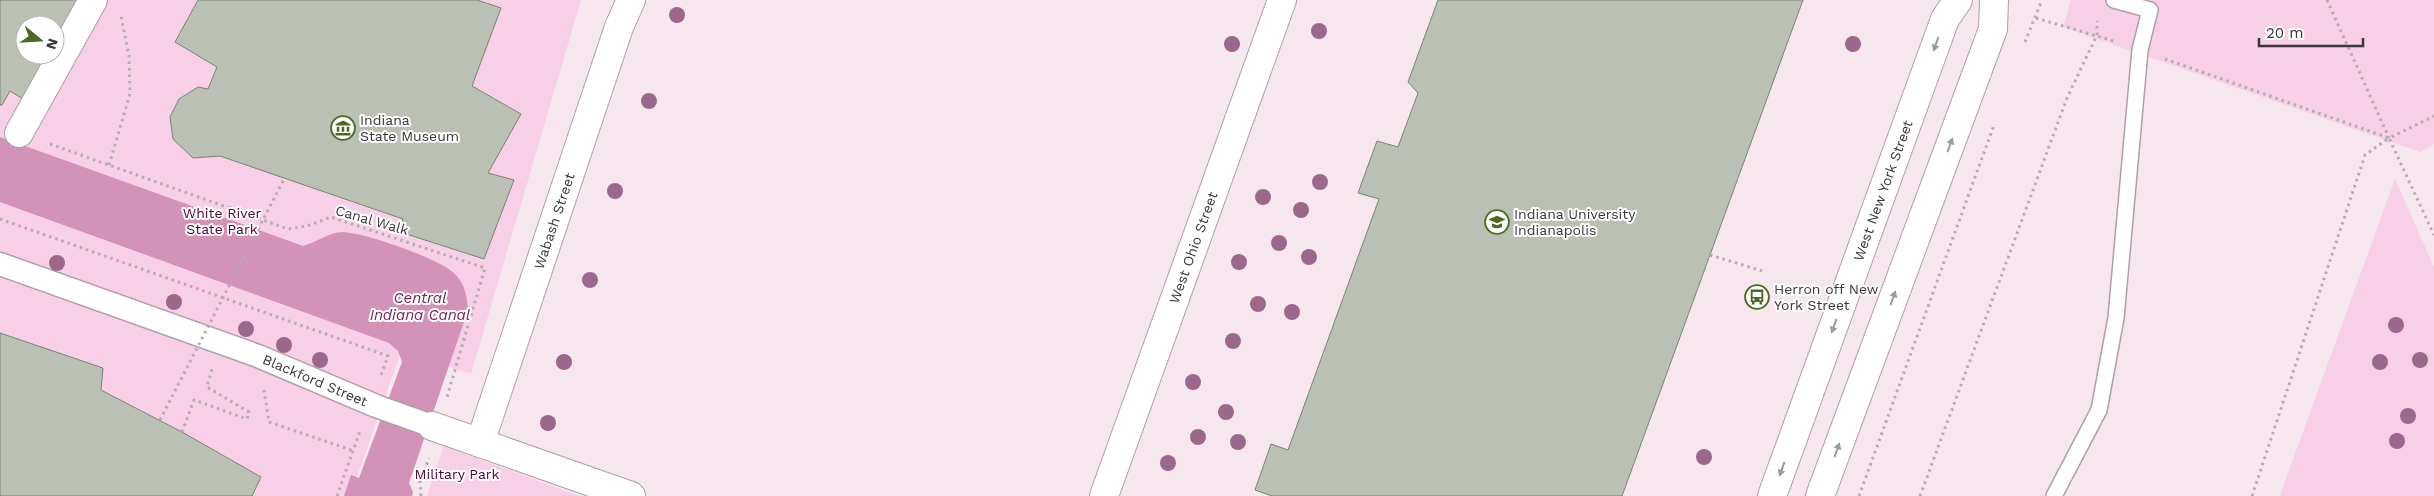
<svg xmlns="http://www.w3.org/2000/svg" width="2434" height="496" viewBox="0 0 2434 496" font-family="'Work Sans',sans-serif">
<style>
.green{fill:#f7cfe6;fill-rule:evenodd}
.water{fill:#d392b8}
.building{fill:#bac0b4;stroke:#7b8276}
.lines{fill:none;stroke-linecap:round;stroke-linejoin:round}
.service-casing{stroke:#aea0a8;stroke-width:18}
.pedestrian-casing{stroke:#aea0a8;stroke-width:25}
.minor-casing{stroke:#aea0a8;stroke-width:30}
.tertiary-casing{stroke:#aea0a8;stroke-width:30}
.secondary-casing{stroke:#aea0a8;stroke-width:30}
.path{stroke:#b6abb1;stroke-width:3;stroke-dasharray:2.5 4;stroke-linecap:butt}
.service{stroke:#fff;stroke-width:15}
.pedestrian{stroke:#fff;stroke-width:22}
.minor{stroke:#fff;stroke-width:28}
.tertiary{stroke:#fff;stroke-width:28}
.secondary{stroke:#fff;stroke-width:28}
.path-bridge{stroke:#b6abb1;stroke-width:3;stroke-dasharray:2.5 4;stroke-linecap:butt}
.tree{fill:#9b688b}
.oneway{fill:#9d9a9c}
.labels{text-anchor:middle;stroke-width:4;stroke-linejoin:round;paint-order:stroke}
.poi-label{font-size:14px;fill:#3b3639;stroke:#fff;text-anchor:start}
.street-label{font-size:14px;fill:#3b3639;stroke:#fff}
.park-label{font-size:14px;fill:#500139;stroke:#fff}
.water-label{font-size:15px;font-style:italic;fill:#6e2354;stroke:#fff}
</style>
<rect width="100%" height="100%" fill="#f6e7ef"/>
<path class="green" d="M0,0h581l-110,374 -70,-22 -51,144h-350zM25,25h30v30h-30z
M2071,0h363v144l-14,8 -357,-125z
M2395,179l39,88v229h-150l-4,-1z
M444,446l135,50h-152z"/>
<path class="water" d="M0,137l303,109c12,-3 27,-14 39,-14 21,0 100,27 114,43 9,10 11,21 12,35l-59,173 4,9 -1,4h-68l7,-21 8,3 43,-116 -4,-11 -9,-8 -389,-141z"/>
<path class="building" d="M0,0h82l-27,49v-24h-30v30h26l-25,46 -16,-10 -8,14h-2z
M198,0h279l24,8 -29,78 49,28 -33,59 26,7 -30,79 -84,-27 3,-13 -183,-63 -27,2 -20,-19 -3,-22 9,-18 19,-12 10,2 9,-22 -42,-25z
M1438,0h365l-181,496h-350l-17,-6 16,-46 17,6 91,-251 -21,-6 19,-52 21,6 20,-54 -10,-11z
M0,333l103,35 -2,22 81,42 79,45 -9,19h-252z"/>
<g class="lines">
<g class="service-casing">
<path id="service" d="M2054,496l45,-86 17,-92 24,-268 10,-40 -36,-10"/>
</g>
<g class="pedestrian-casing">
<g id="pedestrian">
<path id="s1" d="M0,264l258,92 118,50 56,20"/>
</g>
</g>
<g class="minor-casing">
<g id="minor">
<path d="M19,133l74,-133"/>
<path d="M432,426l199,70"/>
<path id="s2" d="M1104,496l178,-496"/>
</g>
</g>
<g class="tertiary-casing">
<g id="tertiary">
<path id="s3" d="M480,443l139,-416 12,-27"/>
</g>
</g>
<g class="secondary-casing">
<g id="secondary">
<path id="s4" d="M1772,496l173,-477 13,-19"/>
<path d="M1820,496l173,-467 1,-29"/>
</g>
</g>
<path class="path" d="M2327,0l62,138
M2036,18l81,24
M2025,42l17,-42
M2165,59l224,79 45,-22
M50,144l238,85 19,-3 24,-9 154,51 -38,129
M109,165l21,-71 -1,-38 -8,-40
M0,219l388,137 -7,19
M1710,255l56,17
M264,390l5,32 85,29
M182,432l12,-32 53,19 2,-7 -42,-25 5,-18
M337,496l23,-65
M421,496l-1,-14 9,-24
M1859,496l135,-371
M1920,496l147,-398 30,-63v-14
M2252,496l113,-341 24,-17 45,97"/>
<use href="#service" class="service"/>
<use href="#pedestrian" class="pedestrian"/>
<use href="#minor" class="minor"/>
<use href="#tertiary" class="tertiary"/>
<use href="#secondary" class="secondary"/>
<path class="path-bridge" d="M160,420l124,-241"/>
</g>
<g class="tree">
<circle cx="677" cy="15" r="8"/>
<circle cx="1319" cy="31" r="8"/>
<circle cx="1232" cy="44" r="8"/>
<circle cx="1853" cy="44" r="8"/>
<circle cx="649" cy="101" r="8"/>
<circle cx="1320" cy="182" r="8"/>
<circle cx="615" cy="191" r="8"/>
<circle cx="1263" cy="197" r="8"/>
<circle cx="1301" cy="210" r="8"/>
<circle cx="1279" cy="243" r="8"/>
<circle cx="1309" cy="257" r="8"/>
<circle cx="1239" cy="262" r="8"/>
<circle cx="57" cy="263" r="8"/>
<circle cx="590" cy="280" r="8"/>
<circle cx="174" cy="302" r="8"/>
<circle cx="1258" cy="304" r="8"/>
<circle cx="1292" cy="312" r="8"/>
<circle cx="2396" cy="325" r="8"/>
<circle cx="246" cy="329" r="8"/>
<circle cx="1233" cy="341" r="8"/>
<circle cx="284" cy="345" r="8"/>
<circle cx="320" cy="360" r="8"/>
<circle cx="2420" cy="360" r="8"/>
<circle cx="564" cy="362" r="8"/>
<circle cx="2380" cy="362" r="8"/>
<circle cx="1193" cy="382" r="8"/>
<circle cx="1226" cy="412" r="8"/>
<circle cx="2408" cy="416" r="8"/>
<circle cx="548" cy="423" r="8"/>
<circle cx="1198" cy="437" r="8"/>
<circle cx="2397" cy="441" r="8"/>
<circle cx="1238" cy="442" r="8"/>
<circle cx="1704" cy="457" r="8"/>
<circle cx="1168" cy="463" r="8"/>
</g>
<defs><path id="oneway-solid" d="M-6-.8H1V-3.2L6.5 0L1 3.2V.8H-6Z" transform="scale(1.25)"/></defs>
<g class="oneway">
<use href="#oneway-solid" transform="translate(1936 44) rotate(110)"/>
<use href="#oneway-solid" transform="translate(1950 145) rotate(-70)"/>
<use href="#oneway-solid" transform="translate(1893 298) rotate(-70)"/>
<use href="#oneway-solid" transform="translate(1834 326) rotate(110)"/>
<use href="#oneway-solid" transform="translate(1837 450) rotate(-70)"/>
<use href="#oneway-solid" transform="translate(1782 469) rotate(110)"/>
</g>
<defs>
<g id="museum-ring" transform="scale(1.25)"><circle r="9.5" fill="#fff" stroke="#496a20" stroke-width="1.5"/><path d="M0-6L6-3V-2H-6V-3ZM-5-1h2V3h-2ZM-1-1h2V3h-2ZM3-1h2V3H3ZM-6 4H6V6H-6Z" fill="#496a20"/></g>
<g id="university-ring" transform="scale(1.25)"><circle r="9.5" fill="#fff" stroke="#496a20" stroke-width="1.5"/><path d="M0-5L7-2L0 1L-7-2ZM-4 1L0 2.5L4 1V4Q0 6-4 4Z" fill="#496a20"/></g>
<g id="bus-ring" transform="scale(1.25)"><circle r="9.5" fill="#fff" stroke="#496a20" stroke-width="1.5"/><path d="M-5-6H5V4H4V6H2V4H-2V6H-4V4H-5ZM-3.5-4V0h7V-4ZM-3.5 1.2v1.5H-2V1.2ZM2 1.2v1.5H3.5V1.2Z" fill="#496a20"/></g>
</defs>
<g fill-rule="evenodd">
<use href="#museum-ring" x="343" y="128"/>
<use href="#university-ring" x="1497" y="222"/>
<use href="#bus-ring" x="1757" y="297"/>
</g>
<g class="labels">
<g class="poi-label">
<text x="360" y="125">Indiana<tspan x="360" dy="16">State Museum</tspan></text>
<text x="1514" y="219">Indiana University<tspan x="1514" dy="16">Indianapolis</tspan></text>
<text x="1774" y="294">Herron off New<tspan x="1774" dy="16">York Street</tspan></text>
</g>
<g class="street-label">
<text dy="5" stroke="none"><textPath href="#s4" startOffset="325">West New York Street</textPath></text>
<text transform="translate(372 220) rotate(16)" y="5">Canal Walk</text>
<text dy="5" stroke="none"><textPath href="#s3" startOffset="234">Wabash Street</textPath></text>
<text dy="5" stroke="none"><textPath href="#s2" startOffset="264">West Ohio Street</textPath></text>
<text dy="5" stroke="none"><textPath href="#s1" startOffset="336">Blackford Street</textPath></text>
</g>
<g class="park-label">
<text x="222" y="218">White River<tspan x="222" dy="16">State Park</tspan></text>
<text x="457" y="479">Military Park</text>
</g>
<g class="water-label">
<text x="420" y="303">Central<tspan x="420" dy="17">Indiana Canal</tspan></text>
</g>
</g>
<g transform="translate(40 40) rotate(108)"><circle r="24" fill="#ffffff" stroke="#b1afb0"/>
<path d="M0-4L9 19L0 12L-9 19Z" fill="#496a20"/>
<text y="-8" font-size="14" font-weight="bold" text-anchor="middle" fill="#3b3639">N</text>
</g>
<path d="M2259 38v8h104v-8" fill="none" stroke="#3b3639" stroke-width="2.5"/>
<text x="2266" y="38" font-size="15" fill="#3b3639" stroke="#ffffff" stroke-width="4" paint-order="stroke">20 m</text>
</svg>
